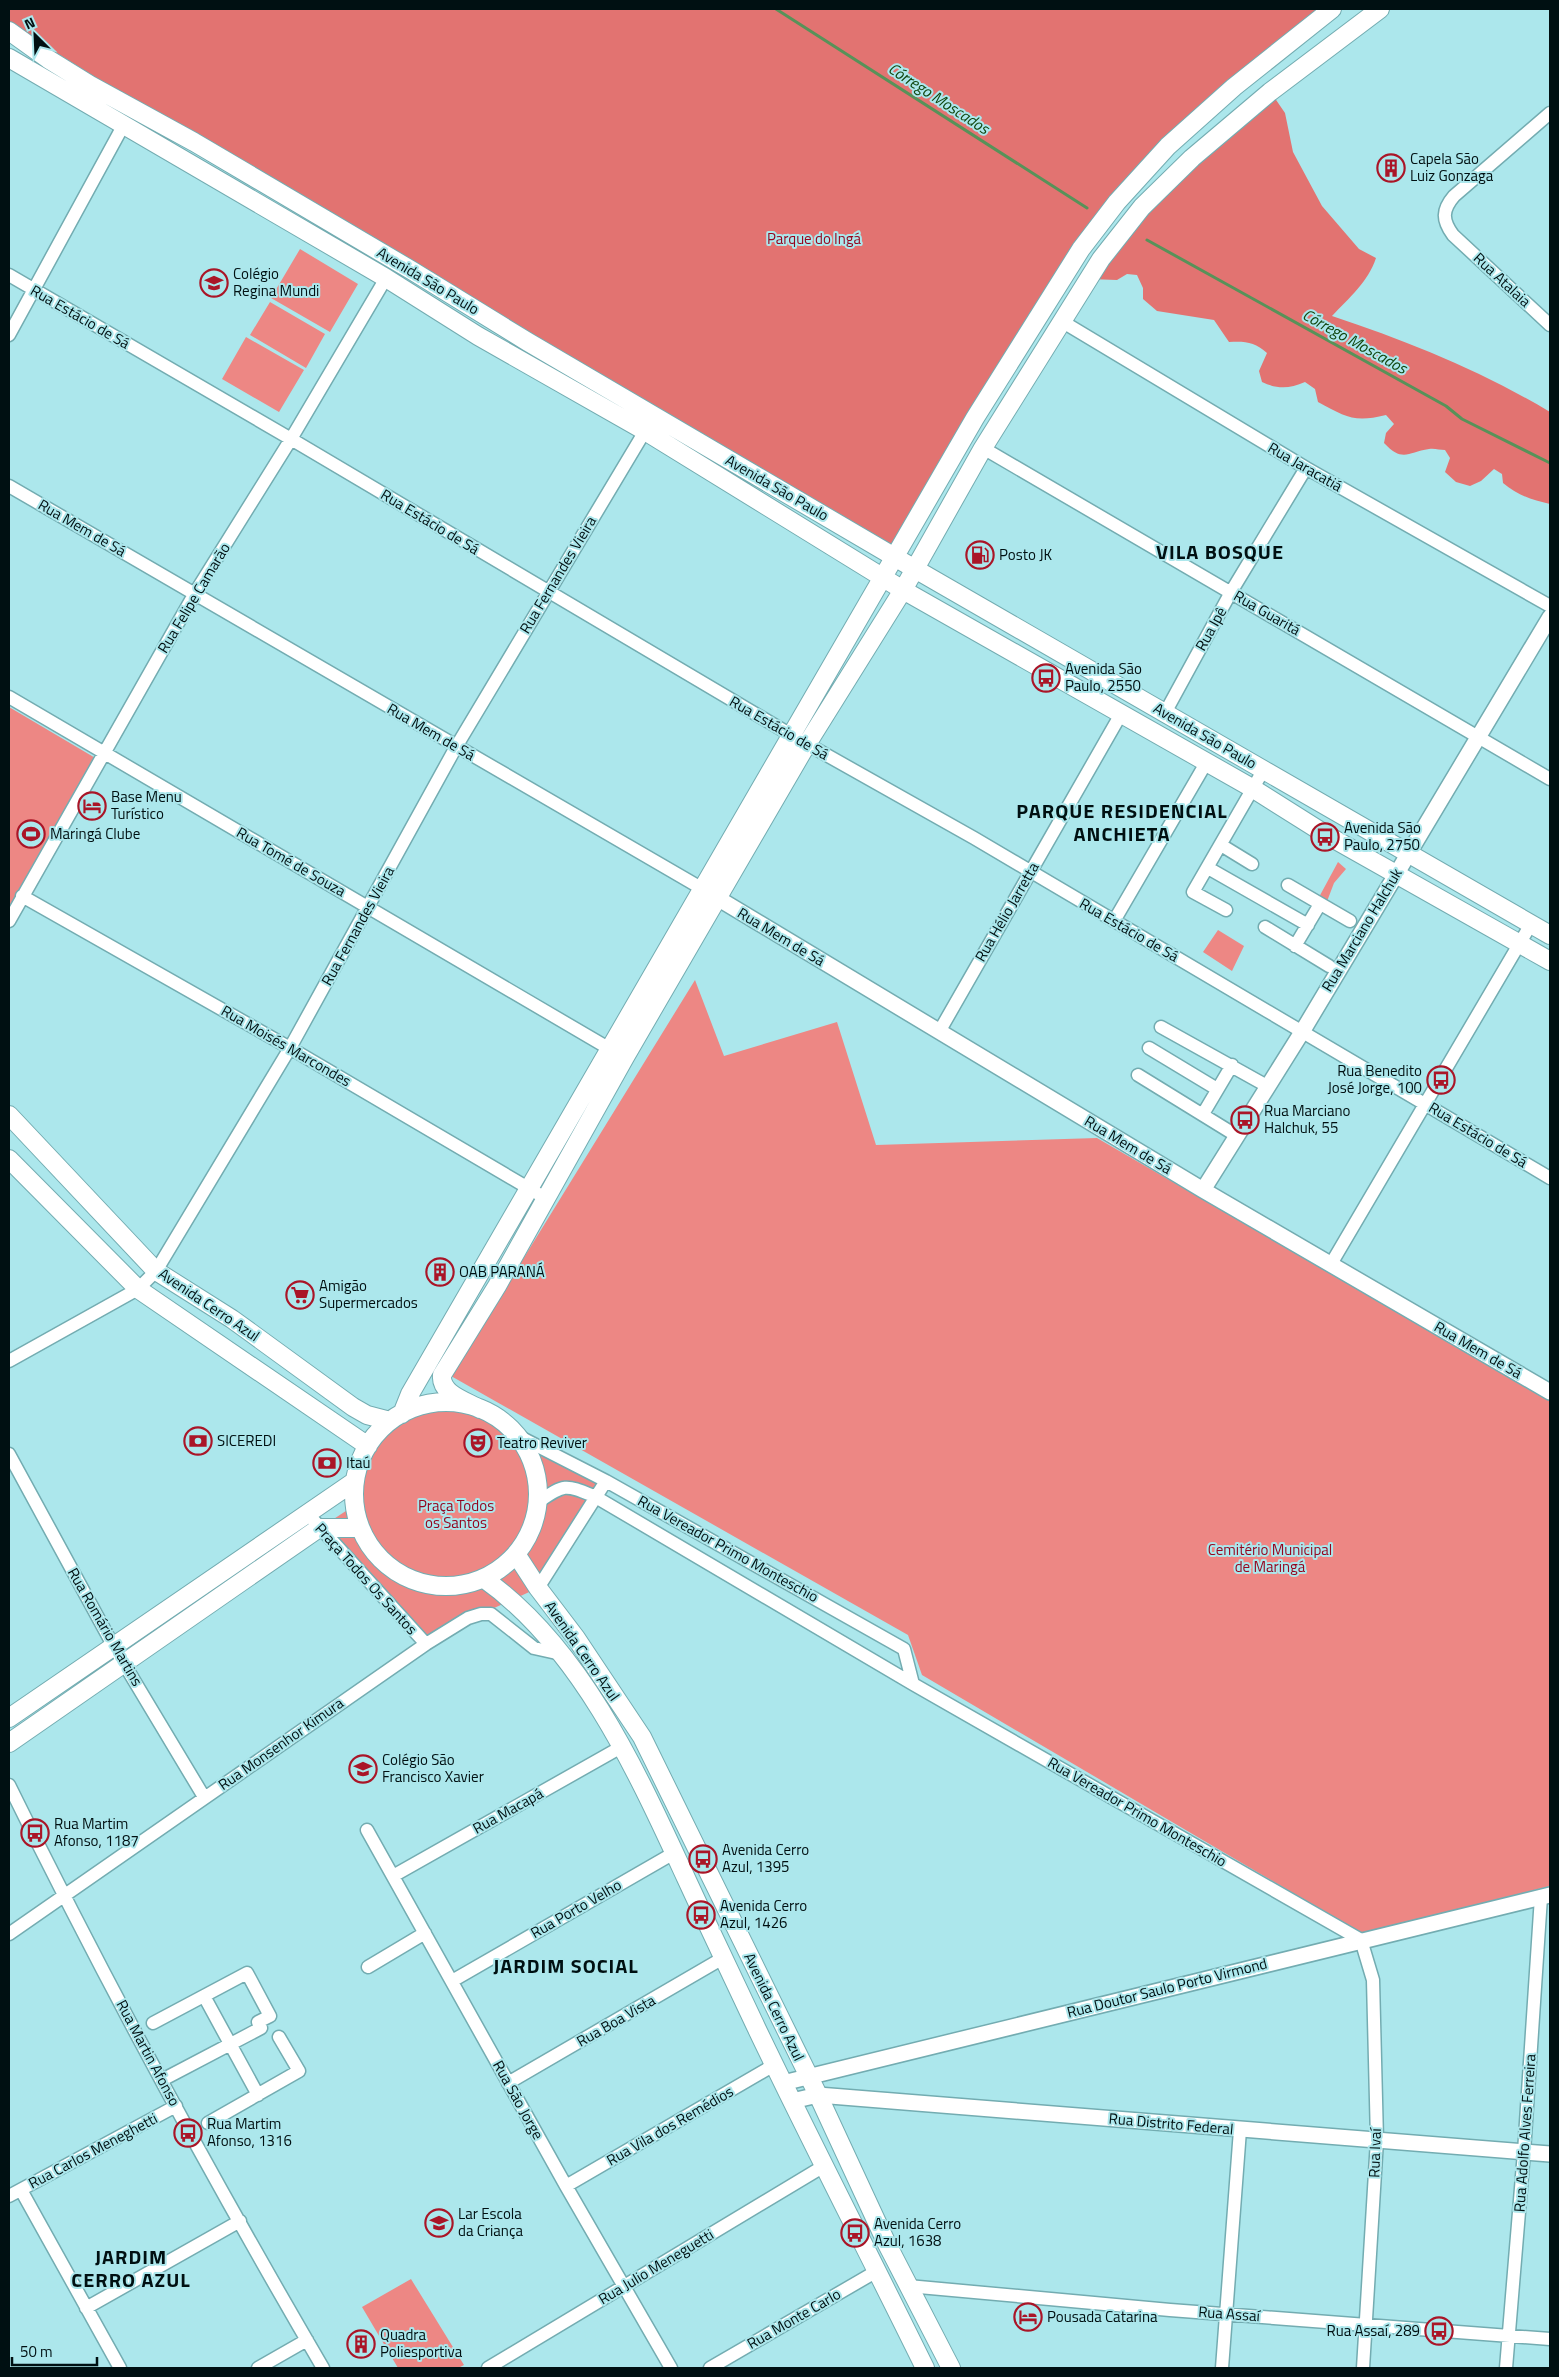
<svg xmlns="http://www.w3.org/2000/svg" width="1559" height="2377" viewBox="0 0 1559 2377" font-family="'Titillium Web',sans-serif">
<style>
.green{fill:#ed8784}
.forest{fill:#e27371}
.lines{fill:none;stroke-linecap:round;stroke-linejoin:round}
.stream{stroke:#579259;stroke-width:3}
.minor-casing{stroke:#73acb1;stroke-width:15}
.tertiary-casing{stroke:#73acb1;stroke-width:18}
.secondary-casing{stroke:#73acb1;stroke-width:20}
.minor{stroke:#fff;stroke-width:12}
.tertiary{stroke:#fff;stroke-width:15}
.secondary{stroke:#fff;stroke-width:18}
.labels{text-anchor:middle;stroke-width:4;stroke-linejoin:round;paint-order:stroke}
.poi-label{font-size:15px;fill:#001012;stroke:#ace7ec;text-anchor:start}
.park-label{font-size:15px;fill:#95041d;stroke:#ace7ec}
.street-label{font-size:15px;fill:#001012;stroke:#ace7ec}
.water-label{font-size:16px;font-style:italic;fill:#114710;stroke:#ace7ec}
.district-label{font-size:20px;font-weight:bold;letter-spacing:1px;fill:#001012;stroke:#ace7ec}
</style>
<rect width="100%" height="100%" fill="#ace7ec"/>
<path class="green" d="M300,249l58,35 -28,48 -59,-34z
M270,302l55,32 -19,34 -56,-33z
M246,337l58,33 -25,42 -57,-33z
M9,707l88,52 -88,150z
M1338,862l8,7 -12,14 -8,21 -8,-5z
M1218,930l26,16 -12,25 -29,-19z
M695,980l29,76 113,-34 39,123 221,-7 453,263v485l-189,47 -439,-258 -14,-40 -457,-259z
M454,1403l26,6 21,11 17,16 88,45 -68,107 -57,26 -55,30 -106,-116 35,-23c0,-49 21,-89 72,-101 9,-2 19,-1 27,-1z
M411,2279l53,86 -6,3h-60l-36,-61z"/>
<path class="forest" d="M9,9h1320l-212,191 -224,352 -698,-412 -186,-117z
M1272,94l13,19 8,39 29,54 37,43 17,9c-8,24 -27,40 -44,58 75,25 150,55 218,96v92c-18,-4 -33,-9 -47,-21l-1,-9 -8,-5 -13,12 -11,5 -14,-4 -11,-10 5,-14 -5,-8c-5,0 -11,-2 -16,-1 -21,3 -26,14 -45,-6l2,-10 8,-9 -8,-9c-32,8 -40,2 -68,-13l-3,-13 -10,-7c-16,7 -28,7 -43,0l-3,-11 8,-18c-12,-11 -22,-12 -38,-11l-15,-22 -57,-9 -14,-12v-11l-6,-13 -10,-1 -10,6 -28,-1 55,-71z"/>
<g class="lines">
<path class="stream" d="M776,9l311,199
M1147,240l299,166 16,13 88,44"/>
<g class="minor-casing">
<path id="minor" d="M1550,113l-96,83c-12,14 -12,24 -1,39l97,90
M9,275l282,164 500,296 183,103 576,340
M1063,322l243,146 244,138
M9,335l114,-209
M983,448l567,331
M9,486l692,402
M9,697l606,355
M1165,713l66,-121 75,-124
M1221,845l31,19
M1208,868l100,57
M1288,885l62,36
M22,896l268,152 257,151
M1226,910l-33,-18 71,-123
M9,921l186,-328 96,-154 95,-161
M1114,921l92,-158
M1265,927l64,39
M1295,946l25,-42
M1161,1027l106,59
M939,1032l182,-318
M1149,1048l68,41
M1138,1075l99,61
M1203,1114l29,-49
M1331,1264l200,-340
M9,1361l129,-72 18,-18 134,-223 166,-301 189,-316
M518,1436l88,45 298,168 9,35
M9,1454l105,193 90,150
M538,1502c27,-18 26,-18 56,-6l319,188 448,256 12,40 4,160 -14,228
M307,1513l119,131
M538,1588l68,-107
M9,1785c97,198 203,393 314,583
M367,1830l199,356 105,182
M393,1876l230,-130
M9,1934l417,-290 42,-26 13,-4h10l43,34 27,6
M368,1967l57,-34
M452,1981l222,-128
M204,1996l54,99
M153,2023l94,-50 23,43 -12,6 3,6 -99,52
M508,2083l215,-125
M208,2123l91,-52 -20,-34
M566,2186l208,-121
M21,2190l99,178
M9,2196l167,-90
M908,2286l262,24 380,29
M86,2308l154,-87
M258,2368l49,-28
M488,2368l336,-202
M710,2368l167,-97
M1222,2368l18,-238
M1506,2368l18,-216 17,-255"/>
</g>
<g class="tertiary-casing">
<path id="tertiary" d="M709,893l494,297 347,202
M1203,1190l99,-158 248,-415
M783,2083l767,-188
M792,2101l26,-6 732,59"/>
</g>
<g class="secondary-casing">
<path id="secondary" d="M9,31l39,28 42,26 104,57 217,128 117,72 387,227 635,366
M9,58l377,220 92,58 167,95 258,159 349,198 73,46 225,127
M9,1115l147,156 76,48 121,88 14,8 23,6
M9,1159l129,130 230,157
M354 1494a92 92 0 1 1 184 0a92 92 0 1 1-184 0Z
M480,1409c-14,-8 -40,-15 -38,-34l55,-89 128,-229 182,-313 96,-154 80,-142 118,-189 41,-52 50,-49 78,-66 110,-83
M402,1414l8,-20 565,-976 106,-169 36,-47 51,-56 66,-59 98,-78
M516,1554l22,34 38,50 66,99 176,358 69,149 64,124
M483,1578c98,69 154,194 203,300 23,50 47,100 70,149 55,115 113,227 169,341
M9,1718l346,-237
M9,1743l310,-215h41"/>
</g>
<use href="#minor" class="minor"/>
<use href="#tertiary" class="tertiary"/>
<use href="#secondary" class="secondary"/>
</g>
<defs>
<g id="building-ring" transform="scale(1.4375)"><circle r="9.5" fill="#ace7ec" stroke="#aa1527" stroke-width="1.5"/><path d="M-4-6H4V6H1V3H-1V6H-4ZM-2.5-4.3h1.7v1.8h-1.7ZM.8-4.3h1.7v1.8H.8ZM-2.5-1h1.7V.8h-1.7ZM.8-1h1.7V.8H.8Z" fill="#aa1527"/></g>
<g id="school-ring" transform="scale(1.4375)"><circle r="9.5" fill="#ace7ec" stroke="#aa1527" stroke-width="1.5"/><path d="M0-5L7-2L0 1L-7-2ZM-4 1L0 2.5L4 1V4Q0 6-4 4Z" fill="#aa1527"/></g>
<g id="fuel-ring" transform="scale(1.4375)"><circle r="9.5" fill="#ace7ec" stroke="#aa1527" stroke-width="1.5"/><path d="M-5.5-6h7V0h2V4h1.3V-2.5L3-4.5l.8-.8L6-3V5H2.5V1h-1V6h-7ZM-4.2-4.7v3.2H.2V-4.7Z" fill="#aa1527"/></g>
<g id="bus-ring" transform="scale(1.4375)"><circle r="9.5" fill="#ace7ec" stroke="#aa1527" stroke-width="1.5"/><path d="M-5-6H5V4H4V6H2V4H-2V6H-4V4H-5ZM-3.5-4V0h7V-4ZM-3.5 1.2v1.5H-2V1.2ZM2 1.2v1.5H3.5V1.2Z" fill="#aa1527"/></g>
<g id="hotel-ring" transform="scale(1.4375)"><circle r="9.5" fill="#ace7ec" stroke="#aa1527" stroke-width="1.5"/><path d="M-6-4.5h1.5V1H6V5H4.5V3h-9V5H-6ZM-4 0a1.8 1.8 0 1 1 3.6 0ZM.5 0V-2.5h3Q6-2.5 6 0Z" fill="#aa1527"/></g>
<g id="stadium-ring" transform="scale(1.4375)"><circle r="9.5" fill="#ace7ec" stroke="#aa1527" stroke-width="1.5"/><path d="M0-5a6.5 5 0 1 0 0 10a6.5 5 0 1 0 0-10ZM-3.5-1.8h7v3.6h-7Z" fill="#aa1527"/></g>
<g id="supermarket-ring" transform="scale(1.4375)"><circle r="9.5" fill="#ace7ec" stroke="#aa1527" stroke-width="1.5"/><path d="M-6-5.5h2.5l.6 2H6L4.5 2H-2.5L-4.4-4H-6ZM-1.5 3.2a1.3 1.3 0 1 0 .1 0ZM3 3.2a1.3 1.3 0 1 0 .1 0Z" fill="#aa1527"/></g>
<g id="bank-ring" transform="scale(1.4375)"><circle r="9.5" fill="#ace7ec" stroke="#aa1527" stroke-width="1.5"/><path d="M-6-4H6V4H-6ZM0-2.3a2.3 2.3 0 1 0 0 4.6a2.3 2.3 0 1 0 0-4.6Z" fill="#aa1527"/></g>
<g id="theatre-ring" transform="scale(1.4375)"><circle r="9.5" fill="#ace7ec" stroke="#aa1527" stroke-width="1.5"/><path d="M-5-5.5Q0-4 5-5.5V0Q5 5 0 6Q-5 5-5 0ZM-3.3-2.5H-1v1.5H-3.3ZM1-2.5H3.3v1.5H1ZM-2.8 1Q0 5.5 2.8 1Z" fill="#aa1527"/></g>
</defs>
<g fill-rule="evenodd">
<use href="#building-ring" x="1391" y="168"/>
<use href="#school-ring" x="214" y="283"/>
<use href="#fuel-ring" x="980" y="555"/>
<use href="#bus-ring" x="1046" y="678"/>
<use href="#hotel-ring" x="92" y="806"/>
<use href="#stadium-ring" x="31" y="834"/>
<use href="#bus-ring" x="1325" y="837"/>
<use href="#bus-ring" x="1441" y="1080"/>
<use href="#bus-ring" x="1245" y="1120"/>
<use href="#building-ring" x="440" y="1272"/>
<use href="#supermarket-ring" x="300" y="1295"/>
<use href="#bank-ring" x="198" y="1441"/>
<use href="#theatre-ring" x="478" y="1443"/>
<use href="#bank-ring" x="327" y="1463"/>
<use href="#school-ring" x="363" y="1769"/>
<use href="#bus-ring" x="35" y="1833"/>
<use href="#bus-ring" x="703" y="1859"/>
<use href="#bus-ring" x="701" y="1915"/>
<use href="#bus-ring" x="188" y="2133"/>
<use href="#school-ring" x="439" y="2223"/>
<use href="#bus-ring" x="855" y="2233"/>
<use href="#hotel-ring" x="1028" y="2317"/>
<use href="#bus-ring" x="1439" y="2331"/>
<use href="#building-ring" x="361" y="2344"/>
</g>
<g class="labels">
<g class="poi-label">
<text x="1410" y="164">Capela São<tspan x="1410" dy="17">Luiz Gonzaga</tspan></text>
<text x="233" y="279">Colégio<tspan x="233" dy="17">Regina Mundi</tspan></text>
<text x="999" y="560">Posto JK</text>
<text x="1065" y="674">Avenida São<tspan x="1065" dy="17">Paulo, 2550</tspan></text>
<text x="111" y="802">Base Menu<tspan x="111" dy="17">Turístico</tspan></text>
<text x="1344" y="833">Avenida São<tspan x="1344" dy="17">Paulo, 2750</tspan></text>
<text x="50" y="839">Maringá Clube</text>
<text x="1422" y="1076" text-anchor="end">Rua Benedito<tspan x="1422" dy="17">José Jorge, 100</tspan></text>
<text x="1264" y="1116">Rua Marciano<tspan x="1264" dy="17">Halchuk, 55</tspan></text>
<text x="459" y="1277">OAB PARANÁ</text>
<text x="319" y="1291">Amigão<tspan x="319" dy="17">Supermercados</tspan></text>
<text x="217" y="1446">SICEREDI</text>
<text x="497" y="1448">Teatro Reviver</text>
<text x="346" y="1468">Itaú</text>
<text x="382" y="1765">Colégio São<tspan x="382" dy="17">Francisco Xavier</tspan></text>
<text x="54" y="1829">Rua Martim<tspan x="54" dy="17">Afonso, 1187</tspan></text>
<text x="722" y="1855">Avenida Cerro<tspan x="722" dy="17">Azul, 1395</tspan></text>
<text x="720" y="1911">Avenida Cerro<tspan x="720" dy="17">Azul, 1426</tspan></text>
<text x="207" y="2129">Rua Martim<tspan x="207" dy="17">Afonso, 1316</tspan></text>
<text x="458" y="2219">Lar Escola<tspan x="458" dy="17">da Criança</tspan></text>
<text x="874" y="2229">Avenida Cerro<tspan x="874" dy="17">Azul, 1638</tspan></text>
<text x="1047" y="2322">Pousada Catarina</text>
<text x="1420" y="2336" text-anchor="end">Rua Assaí, 289</text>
<text x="380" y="2340">Quadra<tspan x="380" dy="17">Poliesportiva</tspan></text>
</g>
<g class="park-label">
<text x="814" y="244">Parque do Ingá</text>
<text x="456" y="1511">Praça Todos<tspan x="456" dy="17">os Santos</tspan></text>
<text x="1270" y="1555">Cemitério Municipal<tspan x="1270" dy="17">de Maringá</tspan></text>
</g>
<g class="street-label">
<text transform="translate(1502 280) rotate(43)" y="5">Rua Atalaia</text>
<text transform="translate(428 281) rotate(31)" y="5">Avenida São Paulo</text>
<text transform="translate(80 317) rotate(30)" y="5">Rua Estácio de Sá</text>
<text transform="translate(1305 467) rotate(30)" y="5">Rua Jaracatiá</text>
<text transform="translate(777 488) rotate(30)" y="5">Avenida São Paulo</text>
<text transform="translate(430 522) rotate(31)" y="5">Rua Estácio de Sá</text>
<text transform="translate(82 528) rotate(30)" y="5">Rua Mem de Sá</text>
<text transform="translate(558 575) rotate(-59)" y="5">Rua Fernandes Vieira</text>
<text transform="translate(194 598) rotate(-59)" y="5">Rua Felipe Camarão</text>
<text transform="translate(1267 613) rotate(30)" y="5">Rua Guaritá</text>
<text transform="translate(1211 629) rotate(-61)" y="5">Rua Ipê</text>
<text transform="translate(779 728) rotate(30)" y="5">Rua Estácio de Sá</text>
<text transform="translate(431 732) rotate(30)" y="5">Rua Mem de Sá</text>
<text transform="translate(1205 736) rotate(30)" y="5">Avenida São Paulo</text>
<text transform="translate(291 862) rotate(30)" y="5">Rua Tomé de Souza</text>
<text transform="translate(1007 912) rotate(-60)" y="5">Rua Hélio Jarretta</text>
<text transform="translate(358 926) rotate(-61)" y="5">Rua Fernandes Vieira</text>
<text transform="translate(1129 930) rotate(30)" y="5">Rua Estácio de Sá</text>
<text transform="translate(1362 930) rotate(-59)" y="5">Rua Marciano Halchuk</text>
<text transform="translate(781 937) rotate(31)" y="5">Rua Mem de Sá</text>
<text transform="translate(286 1046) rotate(30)" y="5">Rua Moisés Marcondes</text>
<text transform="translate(1478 1135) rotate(31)" y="5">Rua Estácio de Sá</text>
<text transform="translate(1128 1145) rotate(31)" y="5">Rua Mem de Sá</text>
<text transform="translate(209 1305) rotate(34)" y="5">Avenida Cerro Azul</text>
<text transform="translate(1478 1350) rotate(30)" y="5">Rua Mem de Sá</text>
<text transform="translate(728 1549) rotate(29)" y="5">Rua Vereador Primo Monteschio</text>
<text transform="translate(366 1579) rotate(48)" y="5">Praça Todos Os Santos</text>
<text transform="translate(105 1627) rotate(60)" y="5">Rua Romário Martins</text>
<text transform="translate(582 1651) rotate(55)" y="5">Avenida Cerro Azul</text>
<text transform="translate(281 1744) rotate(-35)" y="5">Rua Monsenhor Kimura</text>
<text transform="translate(508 1811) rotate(-29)" y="5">Rua Macapá</text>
<text transform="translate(1137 1812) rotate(30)" y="5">Rua Vereador Primo Monteschio</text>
<text transform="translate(576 1909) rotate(-30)" y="5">Rua Porto Velho</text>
<text transform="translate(1167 1988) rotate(-14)" y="5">Rua Doutor Saulo Porto Virmond</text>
<text transform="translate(774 2007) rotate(64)" y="5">Avenida Cerro Azul</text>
<text transform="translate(616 2021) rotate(-30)" y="5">Rua Boa Vista</text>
<text transform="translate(148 2053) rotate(62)" y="5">Rua Martin Afonso</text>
<text transform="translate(518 2100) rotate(61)" y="5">Rua São Jorge</text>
<text transform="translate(1171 2124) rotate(5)" y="5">Rua Distrito Federal</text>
<text transform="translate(670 2126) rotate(-30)" y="5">Rua Vila dos Remédios</text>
<text transform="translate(1525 2133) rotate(-86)" y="5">Rua Adolfo Alves Ferreira</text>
<text transform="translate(93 2151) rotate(-28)" y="5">Rua Carlos Meneghetti</text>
<text transform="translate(1375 2153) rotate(-88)" y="5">Rua Ivaí</text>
<text transform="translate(656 2267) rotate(-31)" y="5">Rua Julio Meneguetti</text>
<text transform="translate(1229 2314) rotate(4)" y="5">Rua Assaí</text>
<text transform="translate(794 2319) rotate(-30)" y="5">Rua Monte Carlo</text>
</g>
<g class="water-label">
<text transform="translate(939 98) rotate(33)" y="6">Córrego Moscados</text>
<text transform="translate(1355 341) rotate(29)" y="6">Córrego Moscados</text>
</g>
<g class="district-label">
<text x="1220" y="559">VILA BOSQUE</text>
<text x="1122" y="818">PARQUE RESIDENCIAL<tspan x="1122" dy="23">ANCHIETA</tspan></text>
<text x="566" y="1973">JARDIM SOCIAL</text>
<text x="131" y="2264">JARDIM<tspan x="131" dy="23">CERRO AZUL</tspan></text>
</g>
</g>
<rect width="1559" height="2377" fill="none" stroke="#001012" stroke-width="20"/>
<g transform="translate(35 35) rotate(336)" stroke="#ace7ec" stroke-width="4" paint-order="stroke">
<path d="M0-4L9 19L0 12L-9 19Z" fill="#001012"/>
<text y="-8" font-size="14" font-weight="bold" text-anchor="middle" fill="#001012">N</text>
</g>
<path d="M12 2357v8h85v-8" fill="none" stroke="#001012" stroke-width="2.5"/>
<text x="20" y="2357" font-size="15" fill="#001012" stroke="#ace7ec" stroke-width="4" paint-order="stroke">50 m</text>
</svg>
